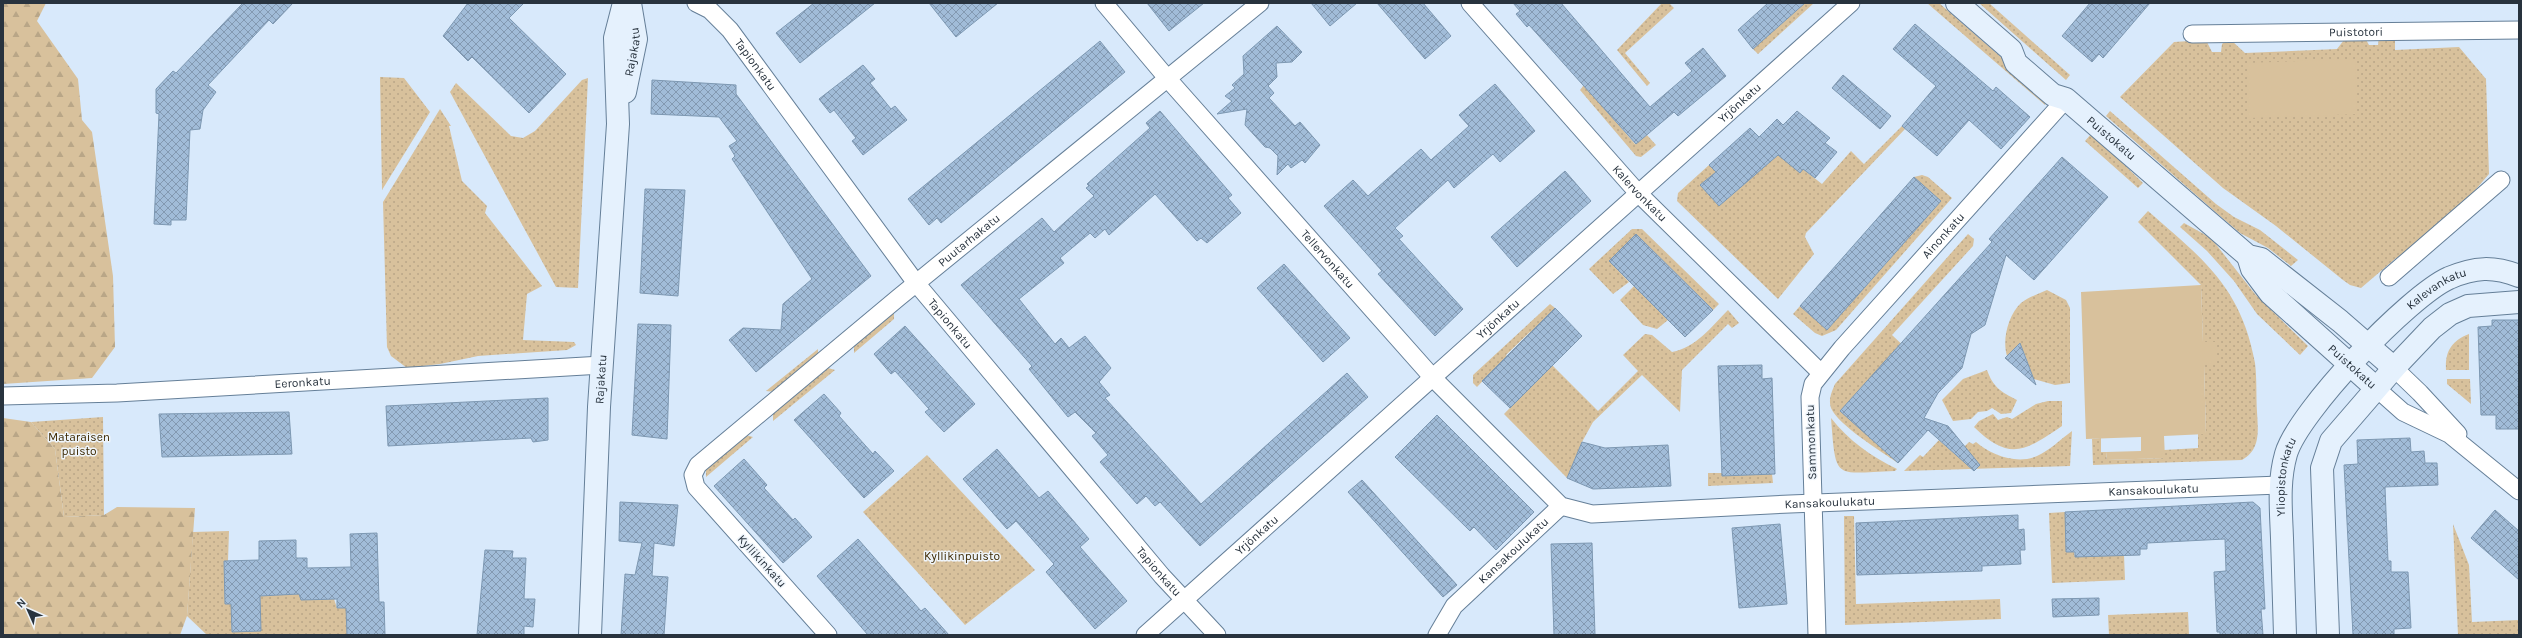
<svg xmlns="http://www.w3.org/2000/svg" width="2522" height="638" viewBox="0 0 2522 638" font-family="Karla,sans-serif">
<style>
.grass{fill:url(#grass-dots)}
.forest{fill:url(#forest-firs)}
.pitch{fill:#d8c19c}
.building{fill:url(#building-cross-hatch);stroke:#7d98b2}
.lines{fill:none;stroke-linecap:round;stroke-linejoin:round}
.street-casing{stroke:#657f98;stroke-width:19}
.secondary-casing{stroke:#657f98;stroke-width:24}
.street{stroke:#fff;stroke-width:17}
.secondary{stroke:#e5f1fd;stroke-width:22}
.labels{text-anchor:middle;stroke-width:3;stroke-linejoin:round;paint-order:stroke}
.street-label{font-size:12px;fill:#28333e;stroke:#eff5fb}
.park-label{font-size:12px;fill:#3e2a03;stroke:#eff5fb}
</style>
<defs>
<pattern id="grass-dots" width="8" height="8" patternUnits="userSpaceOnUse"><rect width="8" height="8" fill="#d8c19c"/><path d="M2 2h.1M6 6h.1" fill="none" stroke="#b9a687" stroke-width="1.8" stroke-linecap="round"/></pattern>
<pattern id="forest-firs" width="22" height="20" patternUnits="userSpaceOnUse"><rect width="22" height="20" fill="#d8c19c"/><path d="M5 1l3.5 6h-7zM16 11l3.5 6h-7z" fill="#b9a687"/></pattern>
<pattern id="building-cross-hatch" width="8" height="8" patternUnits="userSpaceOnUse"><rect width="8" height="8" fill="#a1bcd8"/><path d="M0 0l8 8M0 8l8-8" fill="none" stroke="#8399b1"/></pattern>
</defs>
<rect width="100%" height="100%" fill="#d8e9fb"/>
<path class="grass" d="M1662,3h7l5,5 -49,45 25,30 -3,3 -30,-36z
M1805,3h9l-56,51 -5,-5z
M1927,3h12l108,94 -2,8z
M1979,3h10l81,72 -4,5z
M2389,37l6,4v9l64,-3 27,32 3,95 -29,34 -35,30 -30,21 -34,29 -11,-3 -7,-5 -67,-54 -53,-38 -103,-91 54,-55 32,-2 6,12h9l1,-8 5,-4 5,1 13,12 92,-4 7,-9 21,-2 4,7h9l1,-7z
M380,77l24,1 26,34 -48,78z
M588,78l-10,210 -22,-1 -106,-195 6,-9 55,53 12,2 12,-7 47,-51z
M1584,85l51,59 12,-9 9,10 -15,12 -5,-1 -56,-66z
M440,109l11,17h-2l13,55 25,25 -2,7 57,73 -15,8 -4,46 51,2 2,3 -9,5 -89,6 -38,8 -33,4 -16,-12 -4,-9 -4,-145z
M2110,111l106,93 18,13 26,13 38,30 -7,6 -23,-18 -28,-15 -20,-17 -114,-100z
M1902,126l3,3 -99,104 -1,4 9,17 -36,45 -101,-98 1,-8 31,-28 7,7 -16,13 19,21 59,-51 25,14 19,15 29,-33 13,13z
M2092,133l51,50 -5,5 -53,-47z
M1922,175l6,2 24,21 -116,132 -14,6 -7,-3 -22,-19 7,-8 27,24 114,-129 -27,-24z
M2148,211c55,48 93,76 107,152 2,16 1,33 2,49 1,18 4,38 -15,48l-149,5 -1,-26 9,-1v14h5l1,8 57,-2v-8l34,-2v-14l8,-1 -2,-68 11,-1v-21h-12l-2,-58 -63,-63z
M2184,223l27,15 44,56 53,52 -8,9 -43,-41 -23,-33 -27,-30 -27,-24z
M1632,229h10l77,75 -6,6 -77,-76 -27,27 20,21 -16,12 -24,-25z
M1968,234l6,5 -1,7 -81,89 19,18 -13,110c-16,-11 -60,-38 -67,-55 -3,-8 1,-17 4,-24z
M1634,286l34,34 -11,9 -14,-4 -23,-25z
M2047,290l19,10 4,8v75l-15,2 -25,-7c-1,-11 -3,-25 -12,-33l-11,11c-5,-16 1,-41 14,-53 8,-6 17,-9 26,-13z
M1550,304l5,4 -20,29 -5,-5 -24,23 5,6 -15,6 -19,20 -4,-4v-8z
M1728,310l11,13 -7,5 -4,-4 -46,46 -2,42 -38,-37 -49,47 -11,20 -15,36 -63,-64 48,-49 46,46 40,-40 -15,-16 22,-21 7,1 20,17c25,-5 39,-25 56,-42z
M894,312v7l-40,34v-8z
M2469,334v36h-23c-1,-18 5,-29 23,-36z
M818,349v7l-43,36 -9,-1z
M828,368l7,2 -62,51v-8z
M1987,370c6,17 14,22 30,30l-6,13 -10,1 -9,-6 -5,3 -9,1 -7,7 -18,2 -11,-21 21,-21z
M2447,379h23l1,25 -24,-20z
M2048,401h14v25c-37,25 -52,36 -88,1l5,-6 14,-7 5,6 9,-3 5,2 24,-15z
M103,417l1,98 -40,2 -9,-68 -24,-27z
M1831,418c17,22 41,39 66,51l-2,2c-61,2 -59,11 -64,-53z
M2072,431l-2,35 -166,5 16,-16 3,2 16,-17 17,15 13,-13 4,2 3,-2c15,13 41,23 61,14 12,-5 24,-17 35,-25z
M746,435l7,2 -47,40v-8z
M927,455l108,115 -70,55 -102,-113z
M1708,473h14v3l50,-2 1,9 -65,3z
M2065,512l10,45 49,-2 1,25 -73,3 -3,-70z
M1844,516h10l2,88 144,-5 1,20 -156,6z
M2453,524l16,41 3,57 47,-2v15h-61z
M229,531l-1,30h-4l1,43h6l1,28 29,-1 -1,-35 39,-2 2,6 33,-1 3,9h9l1,27h-140l-20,-19 6,-84z
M2188,612l1,23h-80l-1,-20z"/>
<path class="forest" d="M3,3h43l-9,18 41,58 4,41 10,12 21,144 2,71 -23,31 -89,6z
M3,418l28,4 24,27 9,68 40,-2 13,-8 78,1 -8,108 -7,19h-177z"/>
<path class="pitch" d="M2355,59l2,55 -108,4 -2,-55z
M2201,285l2,57h12v23h-11l2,69 -42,2 1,22 -58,2 -1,-8 35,-1v-14l-55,2 -5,-147z"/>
<path class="building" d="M243,3h50l-20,21 -4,-4 -61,65 8,7 -13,18 -3,19 -10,1 -4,90h-15v5l-17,-1 5,-110 -3,-1v-24l17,-18 3,2z
M468,3h56l-15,15 57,56 -37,39 -57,-56 -4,4 -25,-25z
M814,3h61l-75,60 -24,-30z
M929,3h69l-42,34z
M1147,3h57l-35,28z
M1311,3h46l-27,23z
M1377,3h46l28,33 -26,23z
M1513,3h48l89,104 42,-36 -7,-8 18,-15 23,28 -48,40 -4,-4 -38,32 -107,-119 -2,2 -11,-13 4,-3z
M1768,3h37l-52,46 -15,-19z
M2090,3h60l-47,55 -4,-4 -7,8 -30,-26z
M1915,24l78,67 3,-4 34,30 -29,32 -32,-29 -32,36 -35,-30 34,-40 -43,-37z
M1277,26l25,26 -10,10 -16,1 1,14 -9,9 6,7 -5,5 26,28 5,-4 20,23 -15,18 -3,-3 -11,8 -3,-4 -11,11 1,-19 -8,-8 -5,-1 -20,-22 2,-16 -30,5 15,-13 -7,-5 10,-8 -3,-3 12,-11 -1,-18z
M1100,41l25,31 -184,151 -4,-5 -8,7 -21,-26z
M863,65l12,14 -5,4 21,26 4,-3 12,14 -44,35 -11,-14 4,-3 -22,-28 -4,3 -11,-14z
M1843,75l48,41 -11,13 -48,-41z
M652,80l84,5v9l135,182 -115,96 -27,-32 14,-12 38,2 2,-26 29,-25 -80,-120 3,-3 -6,-10 8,-5 -18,-24 -68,-3z
M1495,84l40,47 -35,31 -7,-8 -39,34 -6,-8 -53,48 8,8 -4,3 64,70 -28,27 -57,-62 4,-3 -58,-65 29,-26 15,16 53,-47 10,11 38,-34 -10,-11z
M1160,111l72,84 -4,3 13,15 -34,30 -6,-5 -4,3 -42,-47 -46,41 -4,-6 -10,9 -5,-5 -30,25 4,5 -45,36 36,45 6,-6 8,10 16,-12 26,32 -12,14 11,13 -5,3 96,106 146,-131 21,24 -168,149 -40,-44 -5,4 -9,-10 -9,8 -37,-42 8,-7 -16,-19 4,-3 -21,-21 -7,5 -39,-48 3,-3 -71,-81 81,-67 12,14 40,-36 -8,-8 3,-2 -2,-2 63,-56 -4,-5z
M1797,111l33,27 -5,5 12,9 -22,26 -12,-9 -3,4 -22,-18 -59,51 -19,-21 16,-13 -7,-7 41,-37 9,9 18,-18 6,6z
M2062,157l46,40 -74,83 -28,-25 -21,70 -14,9 -9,34 -24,25 -14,25 24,8 32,39 -6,6 -46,-41 -30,33 -58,-52 152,-169 -3,-3z
M1565,171l26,30 -74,66 -26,-30z
M1914,177l27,24 -114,129 -27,-24z
M645,189l40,1 -7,106 -38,-3z
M1636,234l77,76 -28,27 -76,-76z
M1284,264l66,74 -27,24 -66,-74z
M1555,308l27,28 -72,72 -28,-27z
M2492,320h27v109h-23v-14h-15l-3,-88 14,-1z
M638,324l33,1 -4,114 -35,-4z
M905,326l70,78 -31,28 -19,-20 4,-3 -34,-38 -4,3 -17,-20z
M2020,343l16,42 -31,-27z
M1762,365v14l10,-1 3,96 -53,2 -4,-110z
M824,394l17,19 -2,3 34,38 2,-3 19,20 -30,27 -70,-78z
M548,398v42l-15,2 -2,-4 -143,8 -2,-40z
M289,412l3,42 -130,3 -3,-43z
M1437,415l97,97 -38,38 -22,-23 -4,4 -75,-74z
M2410,438l1,14 13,-1 1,12h12l1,22 -53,2 3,74h3v11h17l3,56 -17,1v6h-41l-9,-170 14,-1 -1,-24z
M1582,442l23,6 63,-3 3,41 -78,3 -26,-11z
M997,449l42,49 9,-7 41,48 -9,8 47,54 -32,28 -49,-57 8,-8 -38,-43 -9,8 -44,-50z
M744,459l23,26 -3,3 29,32 2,-2 17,19 -29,26 -69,-77z
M1362,480l95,105 -14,12 -95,-105z
M620,502l58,3 -4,41 -20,-3 -2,33 16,1 -4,58h-43l4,-61 10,1 7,-32 -23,-2z
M2253,502l7,6 5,101h-4l2,26h-43v-3h-3l-3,-60 12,-1 -1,-32 -78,4v6h-7v6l-65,2v-5h-9l-1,-40z
M2495,510l24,21v49l-48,-42z
M2018,515v15l6,-1 1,21h-5l1,14 -39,2v5l-125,4 -1,-52z
M1780,524l7,80 -48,4 -7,-80z
M377,533l2,69h5l1,33h-38l-1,-27h-9v-9l-36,1 -2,-6 -39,2 1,35 -29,1 -1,-28h-6l-1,-43 35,-1v-19l37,-1v18h11v10l44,-1 -1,-33z
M858,539l63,72 4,-3 24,27h-81l-51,-59z
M1592,543l3,92h-41l-3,-91z
M485,550l28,1 -1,7h14l-2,41h11l-2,28 -9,-1v9h-47z
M2099,598v17l-46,2 -1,-18z"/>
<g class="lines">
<g class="street-casing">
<g id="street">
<path id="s1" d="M696,3l14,7 20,20 186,253 246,293 55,59"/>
<path id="s2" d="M1104,3l63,75 267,301 127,127 31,8 198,-10 490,-19"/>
<path id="s3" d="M1470,3l168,190 182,179"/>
<path id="s4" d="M2192,34l327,-4"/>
<path d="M2389,277l112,-97"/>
<path d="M2394,368l26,25 38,41"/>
<path d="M2376,388l27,24 46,22 70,57"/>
<path id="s5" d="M3,396l114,-3 485,-28"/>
<path id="s6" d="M828,635l-132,-148 -3,-12 5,-10 200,-167 362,-295"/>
<path id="s7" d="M1145,635l706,-632"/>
<path id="s8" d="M1437,635l17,-29 107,-100"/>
<path id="s9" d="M1817,635l-7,-238 3,-13 29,-36 224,-249"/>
</g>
</g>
<g class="secondary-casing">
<g id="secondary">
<path id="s10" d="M1957,3l54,47 5,13 37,32 13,4 182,157 13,3 79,62 54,47"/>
<path id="s11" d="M625,92l11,-53 -6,-36"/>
<path id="s12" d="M2248,256l4,13 18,24 106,95"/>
<path id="s13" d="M590,635l9,-228 19,-283 -3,-86 9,-35"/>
<path id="s14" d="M2285,635c-1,-32 -2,-65 -3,-97 -1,-28 -4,-56 4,-84 12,-42 123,-158 163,-176 26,-11 44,-12 70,-2"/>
<path d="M2328,635l-6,-167 9,-27 63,-73 38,-40 18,-14 18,-8 51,-4"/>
</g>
</g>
<use href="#street" class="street"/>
<use href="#secondary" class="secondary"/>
</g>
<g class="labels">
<g class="street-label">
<text dy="4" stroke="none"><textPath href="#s4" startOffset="164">Puistotori</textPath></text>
<text dy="4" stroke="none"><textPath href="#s11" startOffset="41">Rajakatu</textPath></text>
<text dy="4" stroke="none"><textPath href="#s1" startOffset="87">Tapionkatu</textPath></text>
<text dy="4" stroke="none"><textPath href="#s7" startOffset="798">Yrjönkatu</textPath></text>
<text dy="4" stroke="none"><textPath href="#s10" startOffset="208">Puistokatu</textPath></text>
<text dy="4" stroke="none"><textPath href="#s3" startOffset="255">Kalervonkatu</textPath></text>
<text dy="4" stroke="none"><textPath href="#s9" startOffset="449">Ainonkatu</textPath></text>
<text dy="4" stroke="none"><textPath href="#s6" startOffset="574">Puutarhakatu</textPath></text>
<text dy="4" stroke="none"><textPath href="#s2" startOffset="340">Tellervonkatu</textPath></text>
<text dy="4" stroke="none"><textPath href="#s14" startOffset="408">Kalevankatu</textPath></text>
<text dy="4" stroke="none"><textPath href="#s7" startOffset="474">Yrjönkatu</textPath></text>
<text dy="4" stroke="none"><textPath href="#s1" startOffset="411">Tapionkatu</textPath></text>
<text dy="4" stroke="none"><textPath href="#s12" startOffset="154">Puistokatu</textPath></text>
<text dy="4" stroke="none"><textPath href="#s13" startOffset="256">Rajakatu</textPath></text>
<text dy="4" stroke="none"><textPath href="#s5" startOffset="300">Eeronkatu</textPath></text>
<text transform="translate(1811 442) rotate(-92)" y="4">Sammonkatu</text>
<text dy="4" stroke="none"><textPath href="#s14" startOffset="159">Yliopistonkatu</textPath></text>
<text dy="4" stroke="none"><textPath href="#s2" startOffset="1274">Kansakoulukatu</textPath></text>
<text dy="4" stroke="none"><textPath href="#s2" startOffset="950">Kansakoulukatu</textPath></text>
<text dy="4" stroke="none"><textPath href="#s7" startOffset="150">Yrjönkatu</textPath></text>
<text dy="4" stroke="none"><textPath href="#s8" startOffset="115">Kansakoulukatu</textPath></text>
<text transform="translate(762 561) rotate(48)" y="4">Kyllikinkatu</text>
<text dy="4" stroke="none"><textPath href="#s1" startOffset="735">Tapionkatu</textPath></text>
</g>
<g class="park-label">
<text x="79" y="441">Mataraisen<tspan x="79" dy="14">puisto</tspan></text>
<text x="962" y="560">Kyllikinpuisto</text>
</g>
</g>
<rect width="2522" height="638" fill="none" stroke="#28333e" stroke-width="8"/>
<g transform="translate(28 610) rotate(315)" stroke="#eff5fb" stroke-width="3" paint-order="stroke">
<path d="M0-3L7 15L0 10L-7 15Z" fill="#28333e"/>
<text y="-6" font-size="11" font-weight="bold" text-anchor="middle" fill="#28333e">N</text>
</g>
</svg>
